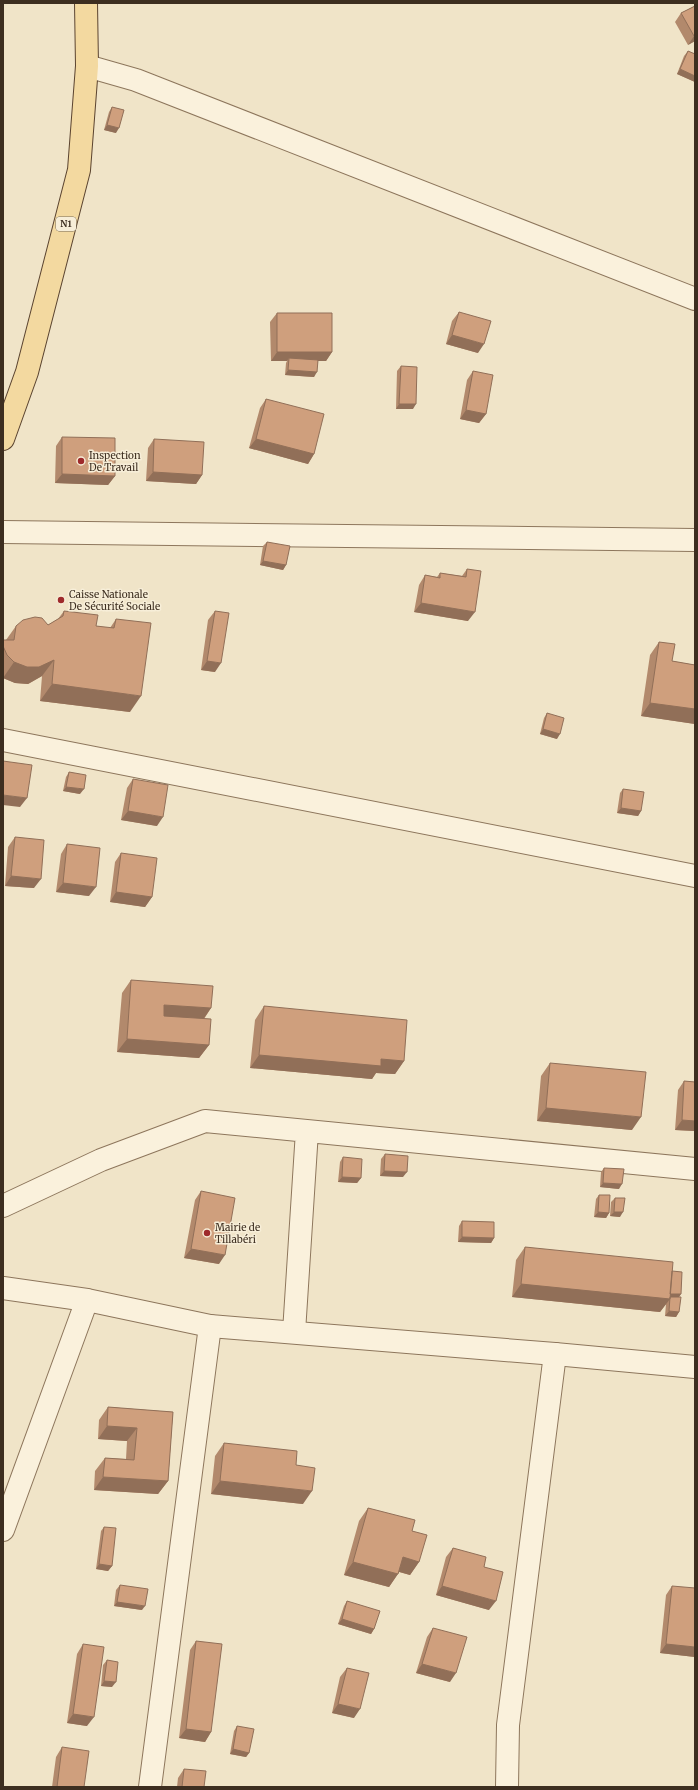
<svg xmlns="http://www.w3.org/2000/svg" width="698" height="1790" viewBox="0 0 698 1790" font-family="Merriweather,serif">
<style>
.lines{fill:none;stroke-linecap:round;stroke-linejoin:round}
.minor-casing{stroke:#8d765c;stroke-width:24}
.tertiary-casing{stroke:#8d765c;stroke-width:24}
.primary-casing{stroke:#5b4430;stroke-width:24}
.minor{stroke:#faf1dc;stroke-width:22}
.tertiary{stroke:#faf1dc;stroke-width:22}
.primary{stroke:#f3d9a0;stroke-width:22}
.wall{fill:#b2896c}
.shaded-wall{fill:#916f58}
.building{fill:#cf9f7d;stroke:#916f58}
.poi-dot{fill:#9e2a2b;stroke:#f7eed8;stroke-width:1.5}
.labels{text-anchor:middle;stroke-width:3;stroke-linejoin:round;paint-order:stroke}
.shield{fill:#f7eed8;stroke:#756857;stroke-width:1}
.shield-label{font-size:9px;font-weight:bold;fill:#3d2e20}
.poi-label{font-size:10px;fill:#3d2e20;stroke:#f7eed8;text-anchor:start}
</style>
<rect width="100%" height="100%" fill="#f0e4c8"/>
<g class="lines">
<g class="minor-casing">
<path id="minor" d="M87,66l49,14 559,219
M3,532l692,8
M3,740l692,136
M3,1206l98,-46 104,-39 490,48
M294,1332l13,-201
M3,1530l84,-230
M150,1787l60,-461
M507,1787l1,-62 47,-371"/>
</g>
<g class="tertiary-casing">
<path id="tertiary" d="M3,1288l84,12 123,26 345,28 140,13"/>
</g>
<g class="primary-casing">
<path id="primary" d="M3,439l24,-67 52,-202 8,-104 -1,-63"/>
</g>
<use href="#minor" class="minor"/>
<use href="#tertiary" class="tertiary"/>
<use href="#primary" class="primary"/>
</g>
<path class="wall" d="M695,6v35l-7,4 -13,-23 6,-9z
M688,51l7,3v28l-18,-8 7,-18z
M112,107l4,26 -12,-3 5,-18z
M459,312l19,41 -32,-9 6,-23z
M277,313l55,39 -6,9h-8l-4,16 -29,-2 1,-12 1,-2h-16l-1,-39z
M401,366l12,43h-17l1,-38z
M473,371l13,43 -7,9 -19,-4 7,-39z
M266,399l48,55 -6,10 -59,-16 11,-40z
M62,437l53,39 -7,9 -53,-2 1,-37z
M154,439l48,36 -6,9 -50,-3 2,-33z
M267,542l19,23 -3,5 -23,-5 3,-19z
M467,569l1,52 -54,-9 5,-27 6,-10 12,2 3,-4 22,3z
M64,611l32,15 14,2 6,-9 14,93 -90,-11 2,-25 -14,8 -13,-1 -12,-5v-38h3l10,-14 32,-1 10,-6z
M215,611v61l-14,-2 7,-50z
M659,642l13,19 23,4v59l-54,-8 9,-61z
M547,713l10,26 -17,-5 4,-16z
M69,772l11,22 -17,-3 3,-14z
M133,779l24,47 -36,-6 6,-32z
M623,789l18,22 -3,5 -21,-3 3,-20z
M15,837l19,51 -29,-2 3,-39z
M67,844l22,52 -33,-4 5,-38z
M121,853l31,44 -7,10 -35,-5 5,-40z
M131,980l80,28 -7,11 5,26 -10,13 -82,-6 5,-59z
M264,1006l140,55 -9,13 -19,-1 -4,6 -122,-11 5,-48z
M550,1063l82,67 -95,-9 4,-45z
M684,1081l11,1v49l-20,-1 3,-40z
M385,1154l18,23 -23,-1 1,-17z
M343,1157l18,21 -4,5 -19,-1 2,-20z
M604,1168l15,21 -19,-2 1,-15z
M201,1191l18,73 -35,-6 11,-58z
M599,1195l10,18 -3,5 -12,-1 2,-18z
M615,1198l5,19 -10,-1 1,-14z
M462,1221l32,17 -3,5 -33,-1 1,-16z
M525,1247l147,24 7,26v15l-3,5 -11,-1 1,-12 -6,8 -148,-15 4,-37z
M108,1407l65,5 -5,69 -10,13 -64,-4 1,-19 10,-13 21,1 1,-18 -29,-2 1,-19z
M224,1443l72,22 7,39 -92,-10 4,-38z
M368,1508l44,23 7,31 -9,13 -11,-3 -10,15 -45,-12 15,-54z
M104,1527l8,39 -4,5 -12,-2 5,-38z
M453,1548l31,19 5,43 -53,-15 10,-38z
M120,1585l22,25 -28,-4 2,-16z
M672,1586l23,71 -35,-4 6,-58z
M347,1601l27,28 -3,5 -33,-10 6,-18z
M433,1628l17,54 -34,-9 11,-36z
M196,1641l15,91 -6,10 -26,-4 11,-88z
M83,1644l4,82 -20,-3 10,-69z
M107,1660l5,27 -11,-1 2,-21z
M347,1668l7,50 -22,-5 8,-36z
M237,1726l12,27 -3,4 -16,-3 4,-23z
M62,1747l22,40h-32l4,-30z
M184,1769l20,18h-27l1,-9z"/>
<path class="shaded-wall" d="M694,36h1v5l-7,4z
M680,69l15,7v6l-18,-8z
M107,125l12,3 -3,5 -12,-3z
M452,335l32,9 -6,9 -32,-9z
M277,352h55l-6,9h-37v-3l-2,3h-16z
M288,370l29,2 -3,5 -29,-2z
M399,404h17l-3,5h-17z
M466,410l20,4 -7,9 -19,-4z
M256,439l58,15 -6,10 -59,-16z
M153,472l49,3 -6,9 -50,-3z
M62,474l53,2 -7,9 -53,-2z
M263,561l23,4 -3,5 -23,-5z
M421,603l54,9 -7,9 -54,-9z
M54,660l-12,16 -14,8 -13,-1 -12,-5 11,-16z
M207,661l14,2 -6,9 -14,-2z
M52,684l89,12 -11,16 -90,-11z
M650,703l45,6v15l-54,-8z
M543,729l17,5 -3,5 -17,-5z
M66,787l18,2 -4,5 -17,-3z
M3,795l24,3 -7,9 -17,-2z
M621,808l20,3 -3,5 -21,-3z
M128,811l35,6 -6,9 -36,-6z
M11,876l30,3 -7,9 -29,-2z
M63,883l33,4 -7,9 -33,-4z
M116,892l36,5 -7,10 -35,-5z
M164,1005l47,3 -9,13 -47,-3z
M127,1039l82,6 -10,13 -82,-6z
M259,1055l122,4 23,2 -9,13 -19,-1 -4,6 -122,-11z
M546,1108l95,9 -9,13 -95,-9z
M682,1120l13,1v10l-20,-1z
M384,1171l23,1 -4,5 -23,-1z
M342,1177l19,1 -4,5 -19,-1z
M603,1183l19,1 -3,5 -19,-2z
M598,1212l11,1 -3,5 -12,-1z
M614,1212h9l-3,5 -10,-1z
M462,1237l32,1 -3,5 -33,-1z
M191,1249l34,6 -6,9 -35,-6z
M521,1284l149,10h11l-3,5h-8l-10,13 -148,-15z
M669,1311l10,1 -3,5 -11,-1z
M107,1426l30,2 -10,13 -29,-2z
M103,1477l65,4 -10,13 -64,-4z
M220,1481l92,10 -9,13 -92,-10z
M403,1557l16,5 -9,13 -17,-5z
M353,1562l45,12 -9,13 -45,-12z
M99,1564l13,2 -4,5 -12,-2z
M442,1586l54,15 -7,9 -53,-15z
M117,1602l28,4 -3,4 -28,-4z
M342,1619l32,10 -3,5 -33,-10z
M666,1644l29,3v10l-35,-4z
M422,1664l34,9 -6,9 -34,-9z
M104,1681l12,1 -4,5 -11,-1z
M338,1704l22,5 -6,9 -22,-5z
M73,1714l21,3 -7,9 -20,-3z
M186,1729l25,3 -6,10 -26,-4z
M233,1749l16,4 -3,4 -16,-3z"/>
<path class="building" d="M695,6v30h-1l-13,-23z
M688,51l7,3v22l-15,-7z
M112,107l12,3 -5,18 -12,-3z
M459,312l32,9 -7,23 -32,-9z
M277,313h55v39h-55z
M289,358l29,2 -1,12 -29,-2z
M401,366l16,1 -1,37h-17z
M473,371l20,4 -7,39 -20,-4z
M266,399l58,15 -10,40 -58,-15z
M62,437l53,1v38l-53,-2z
M154,439l50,3 -2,33 -49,-3z
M267,542l23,4 -4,19 -23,-4z
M467,569l14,2 -6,41 -54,-9 4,-28 15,3v-5l26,4z
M64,611l34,4 -2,11 18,2 2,-9 35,4 -10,73 -89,-12 2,-24 -15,7h-12l-13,-5 -7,-7 -4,-9v-6h11l2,-14 7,-6 12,-3 7,1 6,7 15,-9z
M215,611l14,2 -8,50 -14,-2z
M659,642l16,2 -3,17 23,4v44l-45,-6z
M547,713l17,5 -4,16 -17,-5z
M3,761l29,4 -5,33 -24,-3z
M69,772l17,3 -2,14 -18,-2z
M133,779l35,6 -5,32 -35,-6z
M623,789l21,3 -3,19 -20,-3z
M15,837l29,3 -3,39 -30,-3z
M67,844l33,4 -4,39 -33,-4z
M121,853l36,5 -5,39 -36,-5z
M131,980l82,6 -2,22 -47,-3v11l47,3 -2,26 -82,-6z
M264,1006l143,14 -3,41 -23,-2v7l-122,-11z
M550,1063l96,9 -5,45 -95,-9z
M684,1081l11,1v39l-13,-1z
M385,1154l23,2 -1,16 -23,-1z
M343,1157l19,2 -1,19 -19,-1z
M604,1168l20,1 -2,15 -19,-1z
M201,1191l34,7 -10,57 -34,-6z
M599,1195h11l-1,18 -11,-1z
M615,1198h10l-2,14h-9z
M462,1221l32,1v16l-32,-1z
M525,1247l148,15 -3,37 -149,-15z
M672,1271l10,1 -1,22h-11z
M670,1297h11l-2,15 -10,-1z
M108,1407l65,5 -5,69 -65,-4 2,-19 29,2 3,-32 -30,-2z
M224,1443l73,8 -1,14 19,3 -3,23 -92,-10z
M368,1508l47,12 -3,11 15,4 -8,27 -16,-5 -5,17 -45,-12z
M104,1527l12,1 -4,38 -13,-2z
M453,1548l33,9 -2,10 19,5 -7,29 -54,-15z
M120,1585l28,4 -3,17 -28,-4z
M672,1586l23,2v59l-29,-3z
M347,1601l33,10 -6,18 -32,-10z
M433,1628l34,9 -11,36 -34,-9z
M196,1641l26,3 -11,88 -25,-3z
M83,1644l21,3 -10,70 -21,-3z
M107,1660l11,2 -2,20 -12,-1z
M347,1668l22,5 -9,36 -22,-5z
M237,1726l17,3 -5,24 -16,-4z
M62,1747l27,4 -5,36h-27z
M184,1769l22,2 -2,16h-22z"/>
<g class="poi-dot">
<circle cx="81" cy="461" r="4"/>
<circle cx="61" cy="600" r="4"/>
<circle cx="207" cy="1233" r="4"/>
</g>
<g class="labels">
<rect class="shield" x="56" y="217" width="20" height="14" rx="3"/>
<g class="shield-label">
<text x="66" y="227">N1</text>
</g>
<g class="poi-label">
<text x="89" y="459">Inspection<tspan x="89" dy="12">De Travail</tspan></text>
<text x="69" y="598">Caisse Nationale<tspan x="69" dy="12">De Sécurité Sociale</tspan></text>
<text x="215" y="1231">Mairie de<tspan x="215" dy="12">Tillabéri</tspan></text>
</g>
</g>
<rect width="698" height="1790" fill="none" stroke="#3d2e20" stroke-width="8"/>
</svg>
